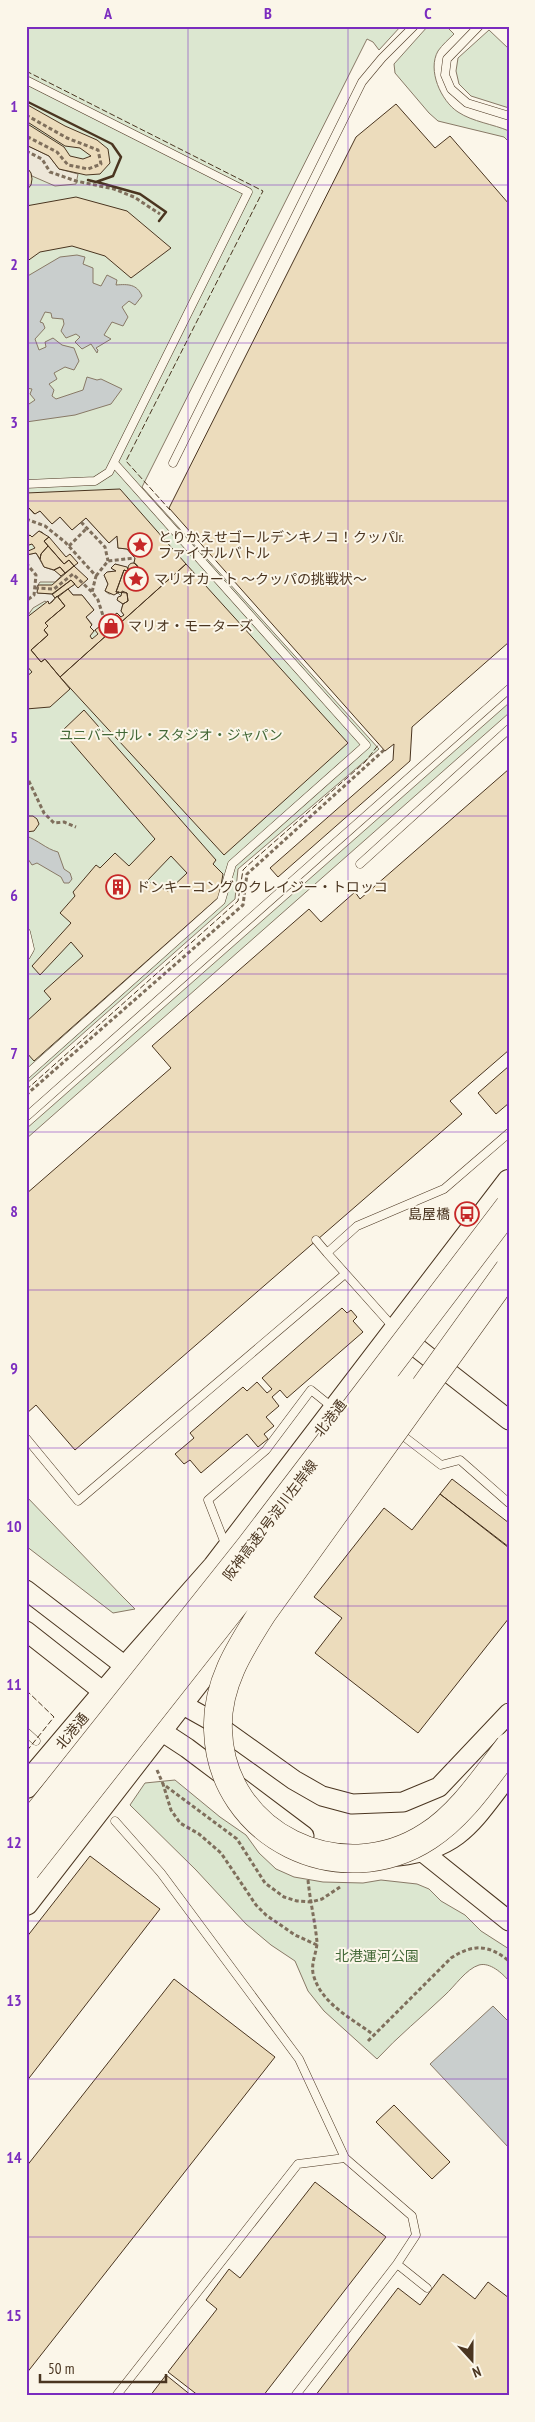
<svg xmlns="http://www.w3.org/2000/svg" width="535" height="2422" viewBox="0 0 535 2422" font-family="'PT Sans Narrow','Noto Sans JP',sans-serif">
<style>
.green{fill:#dce7d0;stroke:#887966}
.parking{fill:#ede7d9;stroke:#887966}
.water{fill:#c9cecd;stroke:#887966}
.building{fill:#ecdcbc;stroke:#4a3520;fill-rule:evenodd}
.lines{fill:none;stroke-linecap:round;stroke-linejoin:round}
.service-casing{stroke:#4a3520;stroke-width:9}
.tertiary-casing{stroke:#4a3520;stroke-width:21}
.primary-casing{stroke:#4a3520;stroke-width:26}
.path{stroke:#7f6f5c;stroke-width:3;stroke-dasharray:4 2.5;stroke-linecap:butt}
.service{stroke:#fbf6e9;stroke-width:8}
.tertiary{stroke:#fbf6e9;stroke-width:19}
.primary{stroke:#fbf6e9;stroke-width:24}
.motorway-bridge-casing{stroke:#4a3520;stroke-width:29;stroke-linecap:butt}
.motorway-bridge{stroke:#fbf6e9;stroke-width:28}
.fence{stroke:#4a3520;stroke-width:1;stroke-dasharray:6 2.5;stroke-linecap:butt}
.wall{stroke:#4a3520;stroke-width:2.5}
.grid{fill:none;stroke:#7b2cbf;stroke-width:1;stroke-opacity:0.55}
.labels{text-anchor:middle;stroke-width:4;stroke-linejoin:round;paint-order:stroke}
.poi-label{font-size:14px;fill:#4a3520;stroke:#fbf6e9;text-anchor:start}
.park-label{font-size:14px;fill:#436837;stroke:#fbf6e9}
.street-label{font-size:14px;fill:#4a3520;stroke:#fbf6e9}
.neatline{fill:none;stroke:#7b2cbf;stroke-width:2}
.grid-label{font-size:16px;text-anchor:middle;font-weight:bold;fill:#7b2cbf}
</style>
<rect width="100%" height="100%" fill="#fbf6e9"/>
<path class="green" d="M26,26h375l-22,24 -6,-8 -6,-3 -225,448 237,262 -141,120 -3,30 -209,185z
M428,26h18l8,8c-5,5 -12,11 -16,17 -11,19 3,50 20,61 15,10 35,12 51,19v11l-5,-5 -66,-16 -9,-8 -34,-40 -1,-9z
M489,30l20,19v59l-38,-12 -12,-12 -3,-13 2,-13z
M509,703v10l-483,426v-10z
M26,1496l96,100 13,13 -22,4 -87,-67z
M175,1780l45,37 26,18 13,18 17,16 18,8 29,5 40,1 18,-3 36,4 12,5 12,12 24,14 16,16 28,18v32c-7,-8 -19,-19 -30,-16 -13,4 -24,21 -34,30 -23,22 -47,41 -68,64l-53,-48 -16,-20 -13,-30 -24,-16 -25,-21 -50,-54 -66,-65 15,-22z"/>
<path class="parking" d="M26,145l23,11 10,13 19,5 -2,10 -21,2 -23,-10 -6,-10z
M26,505l8,9 6,-3 12,13 8,-7 12,13 14,-12 23,25 8,-7 1,12 9,1 8,9 -1,5 -6,5 -13,-4 -4,4 5,3 -8,1 -4,3 4,9 -3,7 4,3 9,-1 3,3 -4,4 6,4 -2,7 3,4 -3,2 -4,-4 -23,18 -4,-4 2,-3 -6,-7 8,-7 -12,-15h-9l-5,-6 7,-5 3,4 9,-9 -13,-13 3,-3 -11,-6 -24,-25 -3,-1 -7,6 -2,-2 -4,3z
M36,553l8,14 12,4 5,5 -6,6h-15l-2,3v8l14,1 3,4 -6,6 -4,-3 -12,7 -7,10v-63z"/>
<path class="water" d="M77,255l8,2 -2,7 10,4v15l8,3 6,-11 10,5 -1,5c12,-1 21,-1 26,11l-7,9 -6,-4 -7,6 6,10 -5,9 -11,-4 -8,13 7,4 -15,9 2,2 -1,3 -6,-9 -9,5 -7,-7 5,-5 -4,-3 -10,4 -5,-7 3,-7 -1,-5 -11,-1 -1,-5 -6,-1 -5,10 3,1 2,5 -10,11 4,11 7,-3 -1,-5 8,-4 9,7 12,3 5,13 -5,9 -9,-3 -11,6 3,6 -8,5 5,6 -2,6 4,3 27,-9 4,-13 10,3 4,-1 21,10 -11,15 -36,11 -49,7v-16l9,-6 -5,-6 2,-5 -6,-1v-111l34,-20z
M26,836c12,4 20,13 32,16l6,17 6,4 2,6 -3,4h-5l-3,-6 -24,-14 -5,2 -6,-9z
M493,2006l16,16v126l-79,-84z"/>
<path class="building" d="M26,104l39,22 32,14 11,9 2,14 -10,11 -14,1 -27,-6 -10,-13 -23,-11v-22l38,24 6,9 13,3 8,-3 -11,-8 -15,-2 -39,-25z
M396,104l39,44 15,-12 59,68v438l-97,85 -2,34 -132,116 -8,-9 123,-108 1,-16 -9,7 -216,-243 187,-371z
M26,166l5,7 1,6 -1,6 -5,6z
M76,197l51,14 44,37 -40,30 -26,-22 -33,-10 -32,6 -14,10v-56z
M120,489l66,75 -126,113 -15,-18 -4,3 -10,-12 17,-15 -4,-5 4,-4 -3,-3 20,-17 -7,-9 10,-8 5,6h9l12,15 -8,7 6,8 -2,2 4,4 -4,5 2,3 6,-5 -3,-4 22,-17 4,4 3,-2 -3,-4 2,-7 5,-3 -1,-8 -11,-1 8,-22 9,3 4,-2 1,-4 -4,-4 1,-5 -8,-9 -9,-1 -1,-12 -8,7 -23,-25 -14,12 -12,-13 -8,7 -12,-13 -5,3 -9,-9v-12z
M39,531l10,6 -5,4 4,5 -7,8 -1,5 -4,-6 -10,2v-3l9,-4 -3,-4 -6,2v-8l4,-3 2,2z
M49,537l17,20 4,-3 8,9 -4,3 -5,-6 -5,4 -20,-23z
M48,546l16,18 5,-4 5,6 -9,7 -5,-6 -6,3 -10,-3 -4,-8 1,-5z
M128 568a5 5 0 1 1 10 0a5 5 0 1 1-10 0Z
M115,564l12,3 2,5 -5,-2 -8,22h3l-5,3 -9,-4 3,-7 -4,-9 3,-3 9,-1 -5,-3z
M186,564l162,179 -124,112 -164,-178z
M74,566l14,13 -10,9 -7,-8 -18,14 -16,-1 1,-8h14z
M60,567l5,6 -4,3 -7,-6z
M71,580l4,4 -20,14 -3,-4z
M122,591l5,2 1,8 -5,3 -6,-4 1,-3 3,-1z
M57,596l8,10 -20,17 3,3 -4,4 4,5 -17,15 10,12 4,-3 25,30 -20,18 -24,2v-32l6,-5 -6,-7v-47l22,-17 1,3 3,-2z
M84,710l132,150 -3,4 10,10 -4,23 -185,164 -8,-9v-30l25,-23 -7,-8 39,-35 -12,-14 -31,33 -8,-9 39,-43 -11,-10 15,-17 -2,-4 23,-27 4,3 15,-15 14,13 26,-27 -93,-108zM171,856l16,17 -19,18 -21,-10z
M509,769v281l-59,51 12,13 -387,336 -39,-45 -10,9v-220l145,-126 -19,-22 157,-137 12,13 34,-30 5,7z
M26,816h7l4,3 2,5 -5,7 -8,1z
M509,1066v37l-13,11 -18,-21z
M342,1308l5,5 4,-3 6,7 -4,4 10,11 -76,66 -7,-8 -8,7 7,9 -13,11 8,9 -10,8 4,5 -10,8 -11,-13 -46,39 -11,-13 -6,4 -9,-10 19,-16 -4,-5 53,-46 4,4 10,-9 10,11 5,-4 -10,-11z
M452,1479l57,44v25l-69,-54z
M440,1494l69,53v71l-91,115 -103,-80 27,-35 -28,-21 70,-89 28,22z
M90,1856l70,53 -134,173v-144z
M174,1979l101,78 -249,317v-207z
M394,2105l56,57 -18,17 -56,-57z
M315,2182l71,55 -123,159h-64l-31,-24 49,-63 -11,-9 23,-31 11,9z
M443,2274l32,25 13,-17 21,16v98h-194l83,-108 22,17z
M166,2375l26,21h-42z"/>
<g class="lines">
<g class="service-casing">
<path id="service" d="M479,26l-32,33 -2,16 6,14 16,14 42,13
M26,80l222,112 -139,280 -14,9 -69,3
M173,463l189,-381 20,-24 32,-32
M360,864l149,-135
M26,932l4,17 -4,7
M26,1075l195,-174 11,-37 134,-119 -252,-282
M26,1117l483,-428
M316,1240l11,13
M394,1328l-67,-75 30,-27 87,-37 65,-56
M398,1432l43,33 19,-5 49,43
M26,1438l52,63 267,-227
M226,1546l-18,-46 58,-50 45,-60 21,17
M26,1732l10,9
M115,1821l46,52 138,186 46,99 67,58 4,19 -19,29 30,24
M116,2396l182,-232 47,-6
M295,2396l102,-132"/>
</g>
<g class="tertiary-casing">
<path id="tertiary" d="M398,1333l111,87
M26,1590l112,86
M26,1631l89,70
M169,1697l41,23 84,60 28,16 30,8 51,-2 36,-15 70,-74
M149,1723l38,25 117,88
M424,1853l85,68
M398,1856c62,-7 75,-35 111,-81"/>
</g>
<g class="primary-casing">
<path id="primary" d="M26,1786l100,-118 89,-101 294,-385
M26,1903l223,-288"/>
</g>
<path class="path" d="M26,115l41,23 31,12 3,14 -13,5 -20,-4 -11,-13 -31,-16
M26,151l16,8 8,13 26,9 38,8 20,8 26,17
M26,519l19,7 20,16 31,34 -4,16 6,8 7,22
M81,522l24,25 3,14
M69,546l17,-17
M26,563l10,12 -2,20 -8,6
M96,576l12,-15 27,-3
M35,588l19,1 19,-15 19,18
M26,775l18,38 10,10 10,-1 12,5
M26,1095l217,-190 4,-31 137,-124
M157,1770l6,14
M308,1880c2,21 7,41 9,62 0,10 -6,20 -4,31 6,29 39,46 61,62
M317,1945l-22,-10 -29,-20 -10,-10 -35,-52 -22,-19 -19,-11 -9,-13 -8,-26 74,55 28,44 19,14 13,4 14,1 11,-3 18,-12
M368,2041l83,-83c22,-14 37,-14 58,3"/>
<use href="#service" class="service"/>
<use href="#tertiary" class="tertiary"/>
<use href="#primary" class="primary"/>
<g class="motorway-bridge-casing">
<path id="motorway-bridge" d="M509,1270l-246,342c-23,36 -47,73 -45,118 3,106 123,163 210,106 33,-21 57,-58 81,-89
M26,1829l224,-282 259,-340
M26,1869l378,-480"/>
</g>
<use href="#motorway-bridge" class="motorway-bridge"/>
<path class="fence" d="M26,71l237,120 -137,270 44,49
M26,1090l212,-189 5,-31 4,-4 118,-104 14,-18 -3,-3
M26,1690l28,27 -28,35"/>
<path class="wall" d="M26,101l86,43 9,13 -8,19 -17,6 -8,-2
M97,182l43,12 26,18 -7,9"/>
</g>
<path class="grid" d="M188,26v2370M348,26v2370M26,185h483M26,343h483M26,501h483M26,659h483M26,816h483M26,974h483M26,1132h483M26,1290h483M26,1448h483M26,1606h483M26,1763h483M26,1921h483M26,2079h483M26,2237h483"/>
<defs>
<g id="sight-ring" transform="scale(1.25)"><circle r="9.5" fill="#fbf6e9" stroke="#c62828" stroke-width="1.5"/><path d="M0-6L1.8-2.2L6-1.7L2.9 1.2L3.7 5.4L0 3.3L-3.7 5.4L-2.9 1.2L-6-1.7L-1.8-2.2Z" fill="#c62828"/></g>
<g id="shop-ring" transform="scale(1.25)"><circle r="9.5" fill="#fbf6e9" stroke="#c62828" stroke-width="1.5"/><path d="M-5-2.5h2.3a2.7 3.5 0 0 1 5.4 0H5L5.5 6h-11ZM-1.5-2.5h3a1.5 2.3 0 0 0-3 0Z" fill="#c62828"/></g>
<g id="building-ring" transform="scale(1.25)"><circle r="9.5" fill="#fbf6e9" stroke="#c62828" stroke-width="1.5"/><path d="M-4-6H4V6H1V3H-1V6H-4ZM-2.5-4.3h1.7v1.8h-1.7ZM.8-4.3h1.7v1.8H.8ZM-2.5-1h1.7V.8h-1.7ZM.8-1h1.7V.8H.8Z" fill="#c62828"/></g>
<g id="bus-ring" transform="scale(1.25)"><circle r="9.5" fill="#fbf6e9" stroke="#c62828" stroke-width="1.5"/><path d="M-5-6H5V4H4V6H2V4H-2V6H-4V4H-5ZM-3.5-4V0h7V-4ZM-3.5 1.2v1.5H-2V1.2ZM2 1.2v1.5H3.5V1.2Z" fill="#c62828"/></g>
</defs>
<g fill-rule="evenodd">
<use href="#sight-ring" x="140" y="545"/>
<use href="#sight-ring" x="136" y="579"/>
<use href="#shop-ring" x="111" y="626"/>
<use href="#building-ring" x="118" y="887"/>
<use href="#bus-ring" x="467" y="1214"/>
</g>
<g class="labels">
<g class="poi-label">
<text x="158" y="542">とりかえせゴールデンキノコ！クッパJr.<tspan x="158" dy="16">ファイナルバトル</tspan></text>
<text x="154" y="584">マリオカート ～クッパの挑戦状～</text>
<text x="128" y="631">マリオ・モーターズ</text>
<text x="136" y="892">ドンキーコングのクレイジー・トロッコ</text>
<text x="450" y="1219" text-anchor="end">島屋橋</text>
</g>
<g class="park-label">
<text x="171" y="740">ユニバーサル・スタジオ・ジャパン</text>
<text x="377" y="1961">北港運河公園</text>
</g>
<g class="street-label">
<text transform="translate(330 1418) rotate(-52)" y="5">北港通</text>
<text transform="translate(270 1520) rotate(-53)" y="5">阪神高速2号淀川左岸線</text>
<text transform="translate(72 1731) rotate(-50)" y="5">北港通</text>
</g>
</g>
<rect width="535" height="2422" fill="none" stroke="#fbf6e9" stroke-width="55"/>
<g transform="translate(472 2360) rotate(159)" stroke="#fbf6e9" stroke-width="4" paint-order="stroke">
<path d="M0-4L9 19L0 12L-9 19Z" fill="#4a3520"/>
<text y="-8" font-size="14" font-weight="bold" text-anchor="middle" fill="#4a3520">N</text>
</g>
<path d="M40 2374v8h126v-8" fill="none" stroke="#4a3520" stroke-width="2.5"/>
<text x="48" y="2374" font-size="15" fill="#4a3520" stroke="#fbf6e9" stroke-width="4" paint-order="stroke">50 m</text>
<rect x="28" y="28" width="480" height="2366" class="neatline"/>
<g class="grid-label">
<text x="108" y="19">A</text>
<text x="268" y="19">B</text>
<text x="428" y="19">C</text>
<text x="14" y="112">1</text>
<text x="14" y="270">2</text>
<text x="14" y="428">3</text>
<text x="14" y="585">4</text>
<text x="14" y="743">5</text>
<text x="14" y="901">6</text>
<text x="14" y="1059">7</text>
<text x="14" y="1217">8</text>
<text x="14" y="1374">9</text>
<text x="14" y="1532">10</text>
<text x="14" y="1690">11</text>
<text x="14" y="1848">12</text>
<text x="14" y="2006">13</text>
<text x="14" y="2163">14</text>
<text x="14" y="2321">15</text>
</g>
</svg>
